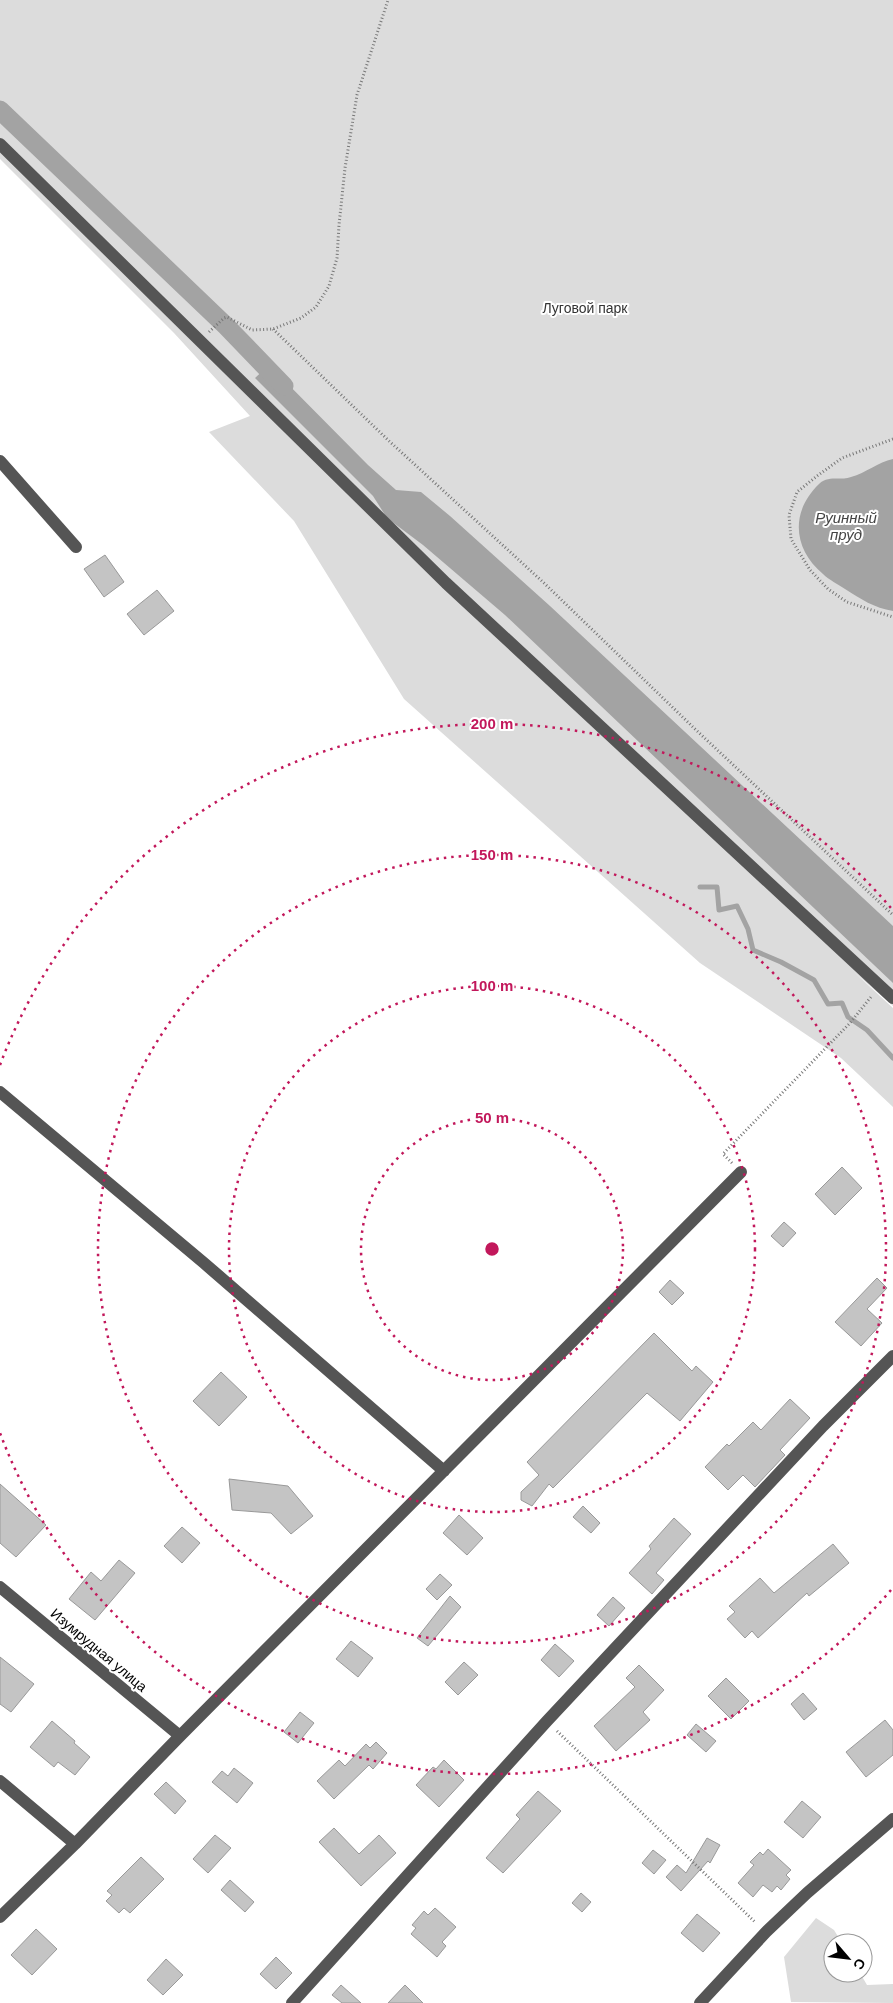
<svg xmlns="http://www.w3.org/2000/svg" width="893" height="2003" viewBox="0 0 893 2003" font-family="Helvetica,sans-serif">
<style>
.green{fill:#dcdcdc}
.water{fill:#a3a3a3}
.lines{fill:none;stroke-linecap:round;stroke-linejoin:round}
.stream{stroke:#a3a3a3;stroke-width:5}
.canal{stroke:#a3a3a3;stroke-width:19}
.building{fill:#c4c4c4;stroke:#999}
.path{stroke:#777;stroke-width:3;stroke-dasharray:1 2.5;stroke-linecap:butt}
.minor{stroke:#555;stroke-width:12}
.ring{fill:none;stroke:#c2185b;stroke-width:2.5;stroke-dasharray:2.5 5}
.labels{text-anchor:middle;stroke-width:4;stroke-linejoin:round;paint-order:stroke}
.park-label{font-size:14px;fill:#333;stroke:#fff}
.street-label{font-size:14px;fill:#000;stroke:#fff}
.water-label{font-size:15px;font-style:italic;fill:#444;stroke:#fff}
.centre{fill:#c2185b;stroke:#fff;stroke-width:2.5}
.ring-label{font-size:15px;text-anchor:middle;font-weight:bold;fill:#c2185b;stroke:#fff;stroke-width:4;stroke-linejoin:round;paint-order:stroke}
</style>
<rect width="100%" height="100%" fill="#fff"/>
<path class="green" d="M0,0h893v1006l-39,-34 39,36v99l-52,-49 -141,-95 -296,-264 -110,-178 -85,-89 41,-16 -76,-83 -174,-174z
M816,1918l18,12 8,13h-9v30h27l7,12 26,-1v19l-102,-1 -7,-45z"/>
<path class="water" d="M269,365l99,100 28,25 25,2 29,24 100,90 343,320v57l-388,-368 -82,-70 -36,-27 -14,-22 -118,-118z
M893,459v152c-19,-3 -32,-12 -48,-22 -7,-5 -16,-9 -22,-15 -30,-25 -33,-62 -4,-90 10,-9 20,-3 32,-7 15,-4 27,-15 42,-18z"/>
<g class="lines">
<path class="stream" d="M700,887h17l2,23 18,-4 11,23 5,21 28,12 33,18 14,24 14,-1 6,14 19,13 26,28"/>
<path class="canal" d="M0,110l226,216 58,60"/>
</g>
<path class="building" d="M105,555l19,27 -20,15 -20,-28z
M157,590l17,21 -30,24 -17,-21z
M842,1167l20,21 -27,27 -20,-21z
M784,1222l12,11 -13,14 -12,-11z
M877,1278l10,10 -20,21 15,14 -21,23 -26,-24z
M670,1280l14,13 -12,12 -13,-13z
M654,1333l38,38 4,-5 17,16 -33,39 -33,-28 -94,95 -4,-4 -17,22 -11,-6v-8l18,-17 -12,-13z
M221,1372l26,25 -28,29 -26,-25z
M790,1399l20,19 -30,32 5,5 -30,32 -12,-12 -15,15 -23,-23 22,-23 2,2 24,-24 8,8z
M229,1479l59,7 25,30 -22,18 -20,-21 -39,-3z
M0,1484l46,41 -30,32 -16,-14z
M583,1506l17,17 -9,10 -18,-16z
M459,1515l24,23 -16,17 -24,-22z
M674,1518l17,16 -35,39 8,7 -12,14 -23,-21 22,-24 -2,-3z
M182,1527l18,16 -18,20 -18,-17z
M833,1544l16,19 -40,33 -2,-3 -49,45 -6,-7 -7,7 -18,-19 8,-7 -6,-6 31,-28 14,15z
M119,1560l16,13 -40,47 -26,-21 22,-27 10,9z
M440,1574l12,11 -15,15 -11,-11z
M450,1596l11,11 -33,39 -11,-8z
M613,1597l12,11 -16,18 -12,-11z
M351,1641l22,17 -15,19 -22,-18z
M555,1644l19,17 -15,16 -18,-17z
M0,1657l34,27 -23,28 -11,-8z
M464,1662l14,13 -20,20 -13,-13z
M639,1665l25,25 -21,22 7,8 -34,31 -22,-25 41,-39 -9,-9z
M726,1678l23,23 -18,18 -23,-23z
M803,1693l14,16 -13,11 -13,-16z
M300,1712l14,11 -16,20 -14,-11z
M885,1720l8,10v25l-27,22 -20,-25z
M52,1721l23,20 -1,2 16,14 -15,18 -17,-13 -4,5 -24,-20z
M696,1724l20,17 -10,11 -19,-17z
M376,1742l11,11 -14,16 -4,-4 -35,34 -17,-18 22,-21 6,6 21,-22 4,4z
M444,1760l20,20 -25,27 -23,-22 17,-18 3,2z
M234,1768l19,15 -16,20 -25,-21 10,-11 6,5z
M166,1782l20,19 -11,13 -21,-20z
M538,1791l23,20 -58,62 -17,-15 34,-39 -4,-4z
M802,1801l19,16 -18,21 -19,-16z
M334,1828l25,26 20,-19 17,18 -35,33 -42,-44z
M215,1835l16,13 -23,25 -15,-14z
M707,1838l13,7 -10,18 -2,-2 -27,30 -15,-14 11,-12 9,8z
M768,1849l23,21 -5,5 4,4 -9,11 -4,-4 -5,6 -9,-7 -10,12 -15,-14 16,-18 -4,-3 10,-10 3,3z
M653,1850l13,10 -12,14 -12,-11z
M141,1857l23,22 -34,34 -6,-5 -5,5 -13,-12 6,-6 -5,-4z
M230,1880l24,22 -9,10 -24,-22z
M581,1893l10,9 -9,10 -10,-9z
M435,1908l21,19 -14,15 4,4 -9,11 -26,-23 5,-6 -4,-3 12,-14 4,4z
M697,1914l23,19 -17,19 -22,-19z
M36,1929l21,20 -25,26 -21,-20z
M276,1957l16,16 -16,16 -16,-15z
M166,1959l17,16 -20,20 -16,-15z
M341,1985l20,18h-19l-10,-8z
M405,1985l18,18h-35z"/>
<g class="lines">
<path class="path" d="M273,329l115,111 156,143 151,146 198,186
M209,332l15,-14 3,-1 25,13 21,-1 28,-11 15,-11 13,-21 8,-28 2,-33 6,-57 12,-73 31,-95
M893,439l-51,19 -25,18 -20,16 -8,23 2,24 19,31 18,19 19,13 46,15
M732,1163l-9,-9 127,-131 21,-26
M557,1731l199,192"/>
<path class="minor" d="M0,144l446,439 447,415
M0,461l76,86
M0,1092l204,171 240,208
M0,1587l180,149
M0,1781l75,63
M0,1917l75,-73 105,-108 561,-564
M292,2003l255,-282 276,-295 70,-70
M700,2003l66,-71 41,-39 86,-74"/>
</g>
<g class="ring">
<circle cx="492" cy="1249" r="131"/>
<circle cx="492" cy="1249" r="263"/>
<circle cx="492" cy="1249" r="394"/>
<path d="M891 1590A525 525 0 0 1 0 1433M0 1065A525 525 0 0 1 891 908"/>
</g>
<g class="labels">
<g class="park-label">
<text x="585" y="313">Луговой парк</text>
</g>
<g class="street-label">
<text transform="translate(99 1650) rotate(40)" y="5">Изумрудная улица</text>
</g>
<g class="water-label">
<text x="846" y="523">Руинный<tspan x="846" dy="17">пруд</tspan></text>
</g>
</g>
<circle cx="492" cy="1249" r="8" class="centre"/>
<g class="ring-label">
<text x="492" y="729">200 m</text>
<text x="492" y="860">150 m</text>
<text x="492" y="991">100 m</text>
<text x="492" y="1123">50 m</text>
</g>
<g transform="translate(848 1958) rotate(118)"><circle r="24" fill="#ffffff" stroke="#999999"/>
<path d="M0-4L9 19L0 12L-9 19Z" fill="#000000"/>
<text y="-8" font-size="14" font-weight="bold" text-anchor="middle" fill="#000000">С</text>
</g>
</svg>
